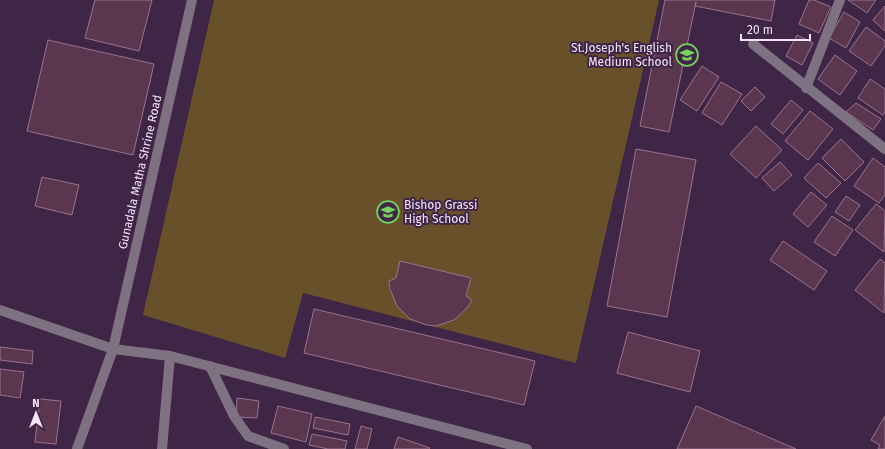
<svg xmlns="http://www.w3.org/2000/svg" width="885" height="449" viewBox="0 0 885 449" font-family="'Fira Sans',sans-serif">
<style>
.green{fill:#68512a}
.building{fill:#5b364f;stroke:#9b738e}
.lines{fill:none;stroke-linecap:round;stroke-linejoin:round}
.minor{stroke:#7e7282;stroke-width:10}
.labels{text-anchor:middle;stroke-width:4;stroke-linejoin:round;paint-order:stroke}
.poi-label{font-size:12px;fill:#f5e5f9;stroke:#3f2646;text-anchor:end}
.street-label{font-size:12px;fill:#f5e5f9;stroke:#3f2646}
</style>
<rect width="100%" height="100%" fill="#3f2646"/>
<path class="green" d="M214,0h445l-83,363 -273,-70 -18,65 -142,-43z"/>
<path class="building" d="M95,0h57l-13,51 -54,-13z
M665,0h110l-4,21 -76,-15 1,-4 -27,130 -29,-6z
M809,0h5l17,7 -12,26 -20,-9z
M848,0h28l-9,13z
M885,6v25l-12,-11z
M844,12l16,10 -14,26 -17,-10z
M866,27l19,14v5l-14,20 -22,-15z
M797,35l16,8 -11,22 -16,-9z
M48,40l106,24 -21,91 -106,-24z
M835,55l22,16 -17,24 -22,-16z
M702,66l17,11 -22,34 -17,-11z
M870,79l15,10v23l-2,3 -25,-17z
M721,82l21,12 -20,31 -20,-12z
M755,87l10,10 -14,14 -10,-10z
M791,100l12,10 -20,24 -12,-10z
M856,103l25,16 -8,11 -27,-18z
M810,111l23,18 -25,31 -23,-19z
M756,126l26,24 -26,28 -26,-24z
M841,139l23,23 -19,19 -23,-23z
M636,149l60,11 -29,157 -60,-11z
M873,158l12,9v28l-6,8 -25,-17z
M780,162l12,13 -18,16 -12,-13z
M818,163l23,20 -15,15 -22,-20z
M42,177l37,8 -7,30 -37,-9z
M811,192l16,13 -19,22 -15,-13z
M846,196l14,9 -11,16 -14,-9z
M876,204l9,7 -1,41 -29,-22z
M832,216l21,14 -18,26 -21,-14z
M783,241l44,30 -13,19 -44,-30z
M880,259l5,4 -1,50 -29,-23z
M400,261l71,17 -5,18 6,4 -5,8 -13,12 -18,6 -9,-1 -17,-6 -13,-13 -7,-17 -1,-8 7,-3z
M314,309l221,52 -11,44 -220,-52z
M628,332l72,19 -10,41 -73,-19z
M0,347l33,4 -1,13 -32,-4z
M0,369l24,3 -4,26 -20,-3z
M237,398l22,3 -2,17 -21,-1z
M40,399l21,2 -5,43 -21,-2z
M278,406l34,8 -6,28 -35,-9z
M696,406l100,43h-119z
M885,416v33h-7l2,-4 -9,-5z
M315,417l35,7 -2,11 -35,-7z
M361,426l11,3 -5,20h-12z
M312,434l35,7 -2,8h-17l-19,-4z
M398,437l32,11 -1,1h-35z"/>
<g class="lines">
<path class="minor" d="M753,44l132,105
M806,88l34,-88
M0,310l113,39 57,7 357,93
M210,366l24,50 14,20 36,13
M77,449l36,-100 79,-349
M162,449l8,-93"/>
</g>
<defs>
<g id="school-ring" transform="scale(1.15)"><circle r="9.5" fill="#3f2646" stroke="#75d25b" stroke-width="1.5"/><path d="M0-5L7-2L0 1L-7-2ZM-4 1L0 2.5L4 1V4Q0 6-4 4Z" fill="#75d25b"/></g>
</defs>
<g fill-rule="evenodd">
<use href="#school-ring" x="687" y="55"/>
<use href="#school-ring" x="388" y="212"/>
</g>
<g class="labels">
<g class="poi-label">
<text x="672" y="52">St.Joseph's English<tspan x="672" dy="14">Medium School</tspan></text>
<text x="404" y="209" text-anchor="start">Bishop Grassi<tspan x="404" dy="14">High School</tspan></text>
</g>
<g class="street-label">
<text transform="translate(140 172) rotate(-77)" y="4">Gunadala Matha Shrine Road</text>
</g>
</g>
<g transform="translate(36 413)" stroke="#3f2646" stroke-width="3" paint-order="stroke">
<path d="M0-3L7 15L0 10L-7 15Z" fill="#f5e5f9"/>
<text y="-6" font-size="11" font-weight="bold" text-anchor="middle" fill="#f5e5f9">N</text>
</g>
<path d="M741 34v6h69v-6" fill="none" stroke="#f5e5f9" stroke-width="2"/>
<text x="747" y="34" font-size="12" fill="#f5e5f9" stroke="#3f2646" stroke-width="3" paint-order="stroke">20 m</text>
</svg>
